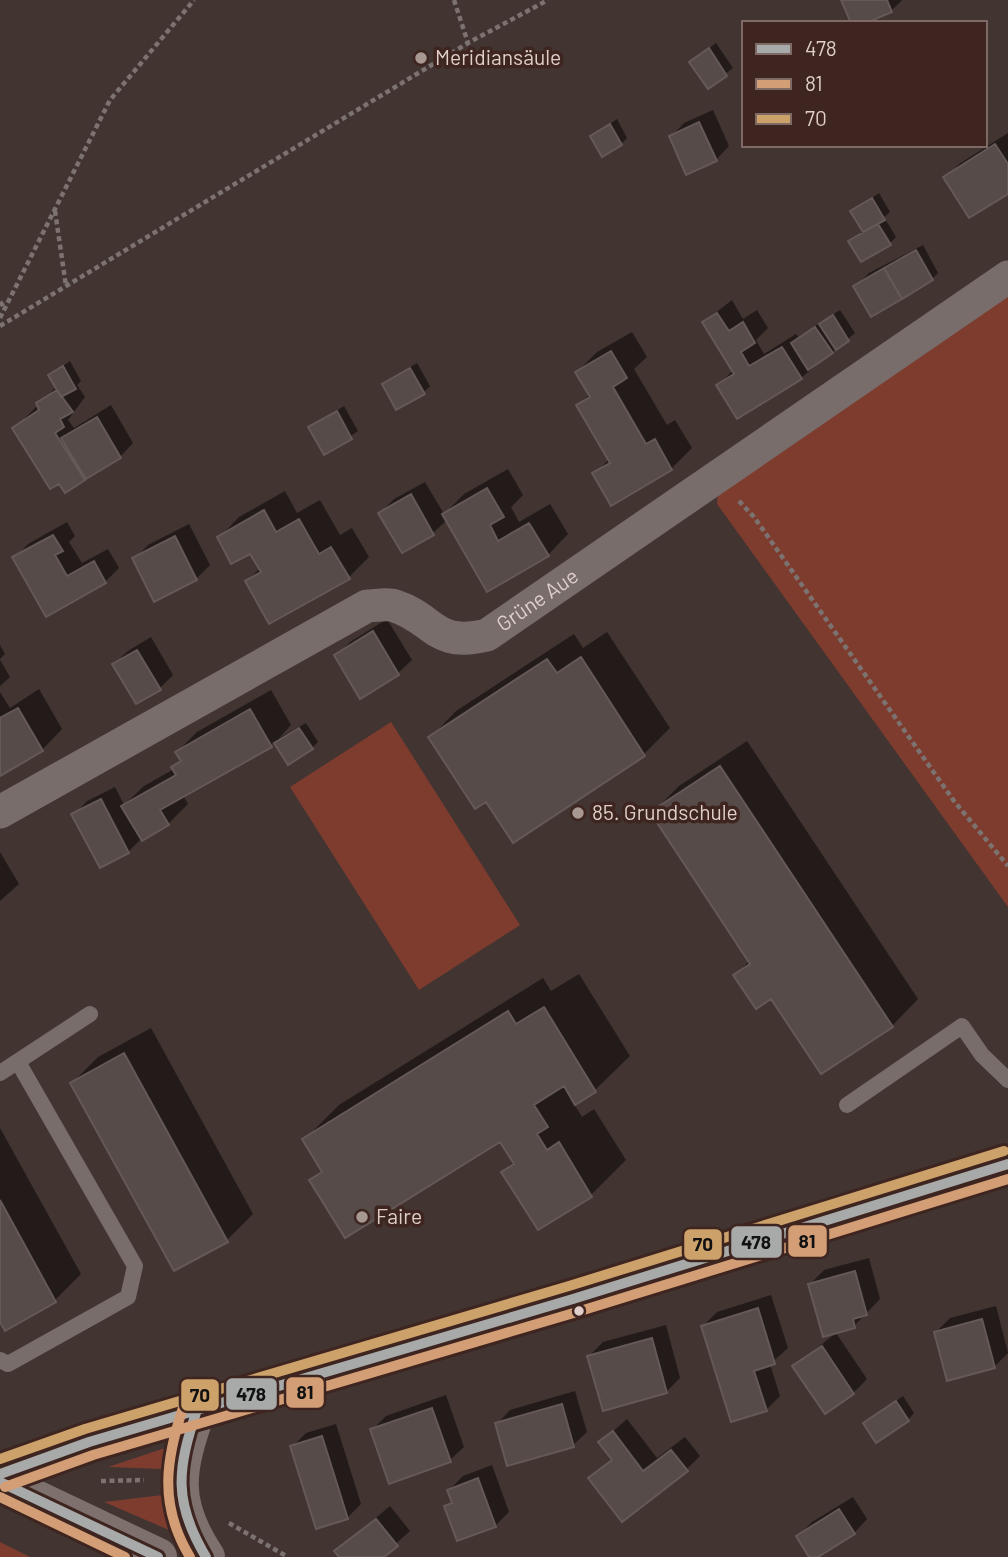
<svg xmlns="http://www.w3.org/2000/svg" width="1008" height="1557" viewBox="0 0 1008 1557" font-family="Barlow,sans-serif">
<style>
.green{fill:#7e3c2f}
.shadow{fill:#0007}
.building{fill:#564b49;stroke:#655957;stroke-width:2}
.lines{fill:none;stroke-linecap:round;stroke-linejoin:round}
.path{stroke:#7c7371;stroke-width:4.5;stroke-dasharray:5 3.5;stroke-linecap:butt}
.lane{stroke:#786d6b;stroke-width:16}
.street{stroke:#786d6b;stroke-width:33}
.secondary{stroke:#7e706d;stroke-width:38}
.bus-1-casing{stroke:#3e2520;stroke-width:16}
.bus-2-casing{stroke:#3e2520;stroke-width:16}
.bus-3-casing{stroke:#3e2520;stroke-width:16}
.bus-1{stroke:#a8a9a9;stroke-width:10}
.bus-2{stroke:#d39e75;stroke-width:10}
.bus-3{stroke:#cda16a;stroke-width:10}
.poi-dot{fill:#a89894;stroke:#3e2520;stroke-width:2.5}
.bus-dot{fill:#dfceca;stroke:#3e2520;stroke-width:2.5}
.labels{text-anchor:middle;stroke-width:7;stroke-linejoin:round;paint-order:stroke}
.poi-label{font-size:21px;fill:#dfceca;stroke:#3e2520;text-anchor:start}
.street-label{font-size:21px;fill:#dfceca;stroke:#3e2520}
.line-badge{stroke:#3e2520;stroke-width:2.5}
.pale-badge-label{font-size:19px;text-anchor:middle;font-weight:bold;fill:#111}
</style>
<rect width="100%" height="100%" fill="#413431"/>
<path class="green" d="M1008,293v614l-291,-403 1,-13z
M391,722l129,203 -101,65 -129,-203z
M165,1448l-3,21 -54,-2z
M163,1495l13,38 -72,-31z
M0,1542l30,15h-30z"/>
<path class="shadow" d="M843,0h59l-11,11z
M716,43l17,25 -24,19 -18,-25z
M713,110l16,36 -13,14 -45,-23 13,-14z
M617,119l10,19 -6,6 -29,-8z
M1008,133v59l-63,-14 14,-14z
M879,193l11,19 -6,5 12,20 -6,6 -40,-1 14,-11 -11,-19z
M923,245l15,28 -6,6 -77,8 14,-14z
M732,300l11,19 14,-9 11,18 -12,12 8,14 32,-20 2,3 42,-27 15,23 -54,45 -82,7 14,-15 -29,-48z
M632,332l15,25 -13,12 33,56 8,-5 17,28 -21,21 -76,5 14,-15 -31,-54 12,-11 -13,-22 20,-20z
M70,361l11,20 -4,4 8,12 -17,23 6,8 37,-23 22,38 -13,14 -54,33 -51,-62 42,-42 -7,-11z
M417,363l13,23 -6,6 -40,-8z
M344,406l14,25 -33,22 -15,-26z
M508,469l15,26 -12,12 8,15 31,-18 18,30 -20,21 -61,34 -40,-69 -14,13 -31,18 -22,-38 14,-14 31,-17 19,32 20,-20z
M285,491l12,22 23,-13 20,35 12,-7 17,29 -20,20 -102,4 13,-13 -10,-17 -31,-13 20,-21z
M67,522l8,14 -6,6 13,21 26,-14 11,19 -14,14 -59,32 -31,-56 13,-14z
M189,524l21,41 -14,14 -62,-20 14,-14z
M387,619l25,41 -14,13 -37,23 -25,-40 14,-14z
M607,632l63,96 -26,26 -131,87 -27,-41 -56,-62 26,-27 118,-77 9,14z
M151,637l22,38 -13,13 -46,-24 14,-13z
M0,645l5,9 -5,5z
M0,660l10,17 -10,9z
M39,689l23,40 -20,21 -42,24v-82l10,16z
M271,690l20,35 -12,13 27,-15 12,19 -6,6 -24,15 -13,-21 -92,53 5,9 -20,20 -26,14 -14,14 -54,-37 13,-14 28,-14 9,18 20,-19 30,-17 7,-10 -4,-7 20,-20z
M747,741l171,258 -26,27 -120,-29 -36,-22 14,-15 -97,-148 26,-26z
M0,852l19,32 -19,17z
M579,974l51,82 -35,34 -21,14 8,13 12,-8 32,51 -35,35 -52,33 -36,-56 11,-11 -14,-22 -189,42 12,-12 -19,-29 35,-35 204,-127 8,13z
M151,1028l102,186 -26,26 -155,-157 26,-26z
M0,1128l81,146 -26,26 -50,28 -5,-9z
M869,1258l11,41 -26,27 -44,-42 14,-14z
M771,1295l17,53 -18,16 10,32 -14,14 -63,-84 14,-14z
M996,1306l12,47 -13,13 -59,-34 14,-14z
M666,1325l14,53 -14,14 -77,-36 14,-14z
M836,1333l31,46 -14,14 -59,-27z
M575,1391l12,41 -14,13 -76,-21 13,-14z
M446,1395l18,52 -14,13 -78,-30 14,-14z
M903,1396l11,17 -6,7 -43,3z
M627,1419l30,39 28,-21 15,19 -14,14 -96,8 23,-20 -12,-16z
M336,1424l25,80 -14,14 -55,-71 14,-14z
M492,1465l17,47 -14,14 -49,-19 7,-7 -4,-10 14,-14z
M853,1497l14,22 -13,14 -43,24 -13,-21 14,-14z
M390,1506l20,25 -29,26h-40l-5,-6z"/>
<path class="building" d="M841,0h46l5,12 -26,11h-15z
M709,48l18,28 -19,13 -19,-27z
M699,122l18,39 -31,14 -17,-39z
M610,124l12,21 -20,12 -12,-21z
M995,144l13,20v30l-39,24 -26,-41z
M872,198l13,22 -22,12 -13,-21z
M878,224l13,21 -30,17 -13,-21z
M916,250l17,30 -31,19 -18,-31z
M884,268l18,31 -31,18 -18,-31z
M717,313l12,18 14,-9 12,21 -14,9 8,14 33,-19 20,32 -65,40 -21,-34 18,-11 -32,-52z
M833,315l16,26 -13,9 -17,-26z
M815,327l18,26 -25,17 -17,-27z
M611,351l16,27 -14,9 33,57 9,-5 17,31 -61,36 -19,-33 18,-10 -34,-58 14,-8 -15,-25z
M63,366l13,23 -15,8 -13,-22z
M410,368l15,26 -29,16 -14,-26z
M57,390l16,22 -13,7 4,8 -9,6 30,47 -20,13 -6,-9 -9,5 -38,-61 27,-18 -3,-7z
M337,411l15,28 -28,16 -16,-28z
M97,417l24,41 -35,21 -25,-41z
M487,488l17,29 -14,8 8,16 31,-18 20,33 -62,36 -45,-78z
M411,494l23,41 -32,18 -24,-40z
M264,510l12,22 23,-13 20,35 12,-7 19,32 -81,45 -24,-43 16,-9 -11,-18 -19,10 -14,-27z
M53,535l10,16 -8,4 12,21 27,-15 12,22 -60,34 -34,-60z
M175,536l22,44 -43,22 -22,-44z
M373,631l26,44 -39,24 -26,-44z
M137,650l24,40 -25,14 -24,-40z
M581,657l64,99 -132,87 -27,-41 -11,7 -47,-72 119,-78 10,14z
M18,708l25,43 -43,25v-58z
M250,709l22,38 -112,63 9,15 -27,16 -21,-35 55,-31 -5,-8 10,-6 -6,-9z
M299,728l14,21 -25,16 -14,-22z
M720,766l173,261 -72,47 -50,-75 -15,10 -23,-34 17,-11 -100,-152z
M101,799l28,54 -29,15 -29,-54z
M544,1007l52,85 -21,13 -11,-19 -30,19 14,22 -11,7 10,16 12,-8 33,55 -54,33 -37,-58 13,-8 -14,-22 -155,96 -36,-58 13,-8 -20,-33 206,-128 8,13z
M124,1053l104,189 -54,29 -104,-188z
M0,1200l56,102 -51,29 -5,-9z
M855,1271l12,44 -14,4 2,9 -32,9 -15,-53z
M758,1308l17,56 -21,7 13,40 -36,11 -30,-96z
M982,1319l13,49 -48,13 -13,-49z
M652,1338l15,55 -64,18 -16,-55z
M822,1346l32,48 -29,20 -33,-48z
M896,1401l13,20 -33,22 -13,-20z
M562,1404l12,43 -67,19 -12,-43z
M432,1408l19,54 -62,22 -19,-55z
M613,1431l30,40 28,-21 17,21 -66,51 -34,-44 24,-18 -14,-18z
M322,1436l26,83 -32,10 -26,-83z
M478,1478l18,49 -39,14 -13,-35 8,-3 -5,-13z
M839,1509l16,25 -37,23h-9l-13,-21z
M376,1519l22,27 -14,11h-45l-5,-6z"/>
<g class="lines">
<path class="path" d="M454,0l14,43
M55,211l11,75
M0,302l5,6
M0,318l110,-218 84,-100
M0,326l468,-283 80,-43
M739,501l15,16 200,284 54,65
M101,1481l43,-1
M229,1523l59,34"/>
<path class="lane" d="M0,1073l90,-59
M847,1105l115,-79 20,29 26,25
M0,1360l8,4 120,-67 7,-31 -117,-204"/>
<path class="street" id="s1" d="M0,812l367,-206c8,0 20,-3 28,0 40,13 39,42 92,29l521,-358"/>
<path class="secondary" d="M197,1410c-21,59 -28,92 9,147
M0,1474l89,-32 484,-143 435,-135
M0,1482l158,75"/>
<g class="bus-1-casing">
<path id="bus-1" d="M197,1410c-20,59 -24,92 9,147
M0,1474l89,-32 484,-143 435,-135
M0,1482l158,75"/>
</g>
<g class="bus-2-casing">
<path id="bus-2" d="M184,1405c-19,55 -25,101 6,152
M5,1487l88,-32 484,-143 431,-133
M0,1497l125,60"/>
</g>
<g class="bus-3-casing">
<path id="bus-3" d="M0,1459l85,-30 484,-143 435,-135"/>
</g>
<use href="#bus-1" class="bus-1"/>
<use href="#bus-2" class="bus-2"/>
<use href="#bus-3" class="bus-3"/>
</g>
<g class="poi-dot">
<circle cx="421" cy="58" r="7"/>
<circle cx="578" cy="813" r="7"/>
<circle cx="362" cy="1217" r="7"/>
</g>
<circle class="bus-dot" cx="579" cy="1311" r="6"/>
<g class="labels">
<g class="poi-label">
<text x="435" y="65">Meridiansäule</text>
<text x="592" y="820">85. Grundschule</text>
<text x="376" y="1224">Faire</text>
</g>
<g class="street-label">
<text dy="7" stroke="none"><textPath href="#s1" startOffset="611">Grüne Aue</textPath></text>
</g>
</g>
<g class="line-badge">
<rect x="787" y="1224" width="41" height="34" rx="7" fill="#d39e75"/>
<rect x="730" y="1225" width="53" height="34" rx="7" fill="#a8a9a9"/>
<rect x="683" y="1228" width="40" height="33" rx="7" fill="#cda16a"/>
<rect x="285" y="1376" width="40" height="33" rx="7" fill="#d39e75"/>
<rect x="225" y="1377" width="53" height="34" rx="7" fill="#a8a9a9"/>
<rect x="180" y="1378" width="40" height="34" rx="7" fill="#cda16a"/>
</g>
<g class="pale-badge-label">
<text x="807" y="1248">81</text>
<text x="756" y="1249">478</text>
<text x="703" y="1251">70</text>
<text x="305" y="1399">81</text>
<text x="251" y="1401">478</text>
<text x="200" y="1402">70</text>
</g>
<rect x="742" y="21" width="245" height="126" fill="#3e2520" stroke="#7e6964" stroke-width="2"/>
<rect x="756" y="44" width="35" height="10" fill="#a8a9a9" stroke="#7e6964" stroke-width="2"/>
<text x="805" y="56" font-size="21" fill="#dfceca">478</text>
<rect x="756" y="79" width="35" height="10" fill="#d39e75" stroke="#7e6964" stroke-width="2"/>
<text x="805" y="91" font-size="21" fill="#dfceca">81</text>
<rect x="756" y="114" width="35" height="10" fill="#cda16a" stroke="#7e6964" stroke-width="2"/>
<text x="805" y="126" font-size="21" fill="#dfceca">70</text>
</svg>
